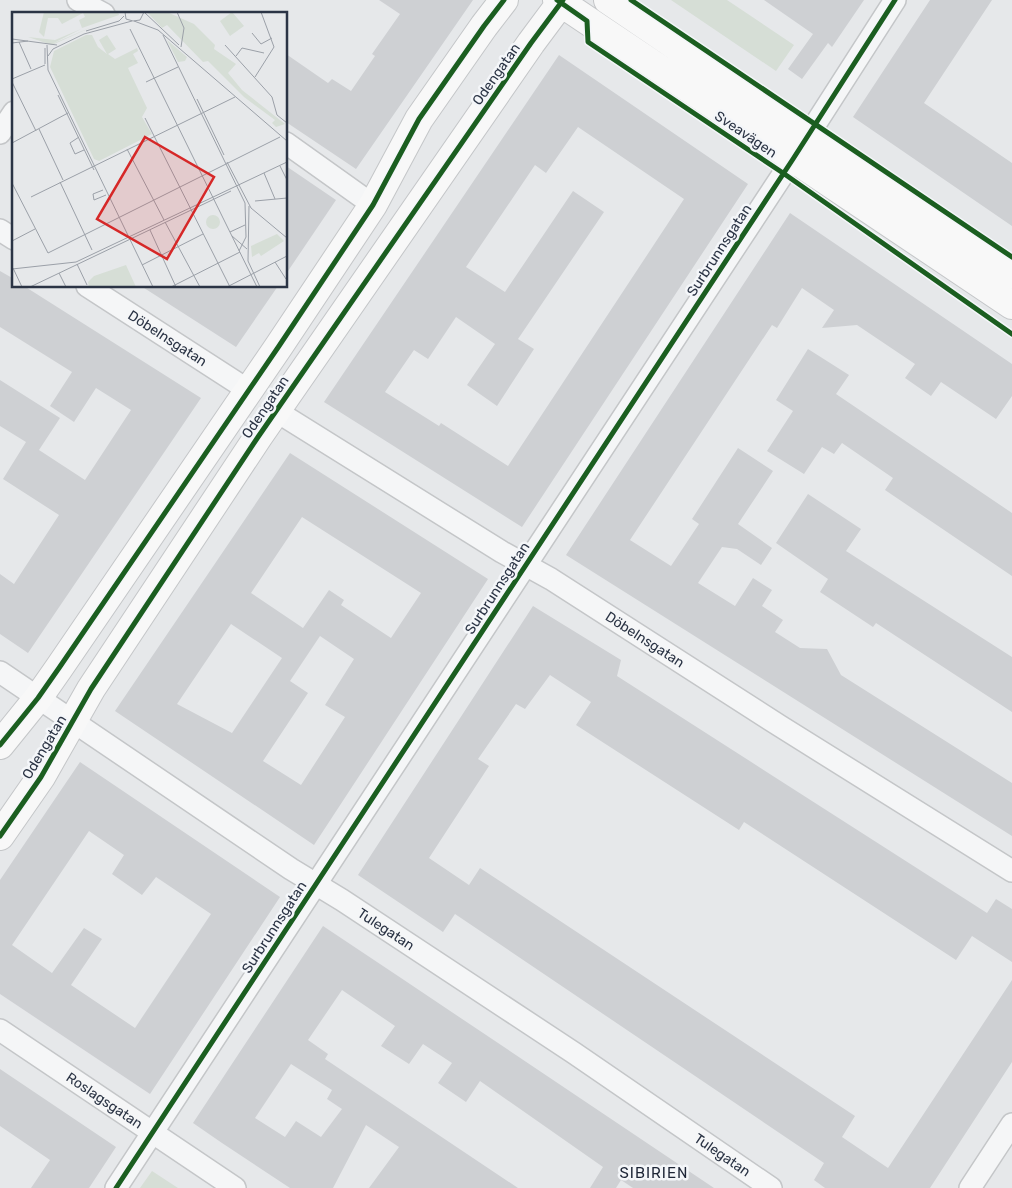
<svg xmlns="http://www.w3.org/2000/svg" width="1012" height="1188" viewBox="0 0 1012 1188" font-family="Rubik,sans-serif">
<style>
.green{fill:#d6ded6}
.building{fill:#ced0d3;fill-rule:evenodd}
.lines{fill:none;stroke-linecap:round;stroke-linejoin:round}
.minor-casing{stroke:#c4c6c8;stroke-width:24}
.secondary-casing{stroke:#c4c6c8;stroke-width:30}
.minor{stroke:#f5f6f7;stroke-width:21}
.secondary{stroke:#f8f8f8;stroke-width:28}
.cycleway-casing{stroke:#f4f6f9;stroke-width:8}
.cycleway{stroke:#1b5e20;stroke-width:5}
.labels{text-anchor:middle;stroke-width:5;stroke-linejoin:round;paint-order:stroke}
.street-label{font-size:14px;fill:#2b3445;stroke:#f4f6f9}
.neighbourhood-label{font-size:15px;letter-spacing:1px;fill:#1d2536;stroke:#f4f6f9}
.inset-road{fill:none;stroke:#9ba0a8;stroke-width:1}
.view{fill:#d62828;fill-opacity:0.15;stroke:#d62828;stroke-width:2.5}
.inset-edge{fill:none;stroke:#2b3445;stroke-width:2.5}
</style>
<rect width="100%" height="100%" fill="#e6e8ea"/>
<path class="green" d="M671,0h56l67,45 -18,26z
M152,1171l26,17h-38z"/>
<path class="building" d="M379,0h94l-117,169 -70,-47v-68l42,29 4,-4 19,12 24,-35 -3,-2 28,-40z
M764,0h100l-32,47 -4,-4 -26,36 -14,-10 25,-35z
M930,0h62l-68,103 88,60v63l-159,-109z
M559,55l189,129 -226,343 -198,-125zM578,127l106,72 -176,267 -67,-43 -2,3 -54,-34 29,-42 14,9 28,-42 39,27 -28,41 30,21 37,-57 -16,-10 86,-127 -31,-21 -68,101 -39,-25 69,-102 11,8z
M286,166l50,34 -50,74z
M790,213l222,151v32l-16,23 -55,-37 -10,14 -26,-18 10,-14 -58,-39 -35,3 12,-18 -32,-22 -25,40 -5,-3 -142,215 41,26 28,-42 -7,-5 46,-71 35,23 -35,53 34,24 -11,17 -24,-16 -15,-2 -24,36 37,23 18,-28 19,12 -10,16 21,14 -8,12 25,16 27,1 14,26 171,108v53l-446,-281z
M0,271l14,8v7h10l177,112 -173,255 -28,-19v-60l14,10 45,-69 -56,-36 23,-37 -26,-16v-46l60,38 -21,32 46,30 46,-70 -35,-22 -22,34 -24,-16 22,-34 -72,-45z
M141,286h137l-42,61z
M808,349l41,26 -13,19 176,119v63l-127,-86 8,-12 -51,-35 -8,11 -12,-7 -18,27 -37,-23 26,-40 -17,-11z
M290,453l198,126 -174,266 -199,-134zM302,517l119,76 -30,45 -50,-33 3,-5 -15,-10 -26,38 -52,-35zM231,624l51,34 -50,75 -55,-29zM320,636l34,23 -29,46 20,12 -44,68 -38,-24 45,-68 -18,-12z
M808,494l53,35 -15,22 166,106v55l-136,-89 -3,4 -53,-35 8,-13 -52,-36z
M533,606l88,54 -4,16 370,237 9,-14 16,10v53l-40,-26 -16,24 -212,-138 -5,8 -163,-105 15,-23 -41,-27 -25,34 -9,-5 -38,55 11,7 -60,92 40,27 11,-17 375,248 -13,21 46,31 124,-188v82l-82,126h-105l-11,-8 10,-17 -369,-249 -12,18 -85,-57z
M80,762l200,135 -130,197 -150,-100v-114zM89,831l35,24 -12,19 30,21 14,-18 55,37 -76,114 -64,-43 31,-46 -18,-11 -32,45 -40,-28z
M323,926l81,54 310,208h-81l-12,-8 -5,8h-26l13,-21 -123,-86 -14,21 -28,-19 14,-20 -29,-19 -14,20 -28,-18 14,-20 -53,-36 -34,50 20,14 -3,5 193,129h-149l30,-41 -33,-22 -33,63h-43l-68,-45 -29,-20zM291,1064l41,26 -5,9 15,10 -21,28 -25,-16 -11,16 -30,-19z
M0,1069l116,78 -27,41h-58l19,-28 -50,-34z"/>
<g class="lines">
<g class="minor-casing">
<g id="minor">
<path d="M78,0l26,14"/>
<path d="M0,133l14,-21"/>
<path d="M286,143l87,62"/>
<path d="M0,230l14,9"/>
<path id="s1" d="M87,286l161,104"/>
<path id="s2" d="M276,411l226,141 49,27 229,147 232,145"/>
<path id="s3" d="M0,672l291,197 51,31 232,153 197,135"/>
<path id="s4" d="M0,1030l235,158"/>
<path d="M116,1188l677,-1029 102,-159"/>
<path d="M970,1188l42,-64"/>
</g>
</g>
<g class="secondary-casing">
<path id="secondary" d="M557,0l455,305
M608,0l404,274
M0,745l38,-47 21,-30 220,-322 94,-141 46,-86 65,-93 20,-26
M0,836l41,-59 50,-88 167,-252 273,-394 32,-43"/>
</g>
<use href="#minor" class="minor"/>
<use href="#secondary" class="secondary"/>
<g class="cycleway-casing">
<path id="cycleway" d="M557,0l30,21 1,21 195,131 229,161
M631,0l381,257
M0,745l38,-47 21,-30 220,-322 94,-141 46,-86 65,-93 20,-26
M0,836l41,-59 50,-88 167,-252 273,-394 32,-43
M116,1188l677,-1029 102,-159"/>
</g>
<use href="#cycleway" class="cycleway"/>
</g>
<g class="labels">
<g class="street-label">
<text transform="translate(496 74) rotate(-55)" y="5">Odengatan</text>
<text transform="translate(746 134) rotate(34)" y="5">Sveavägen</text>
<text transform="translate(719 250) rotate(-57)" y="5">Surbrunnsgatan</text>
<text dy="5" stroke="none"><textPath href="#s1" startOffset="96">Döbelnsgatan</textPath></text>
<text transform="translate(265 407) rotate(-56)" y="5">Odengatan</text>
<text transform="translate(497 588) rotate(-57)" y="5">Surbrunnsgatan</text>
<text dy="5" stroke="none"><textPath href="#s2" startOffset="434">Döbelnsgatan</textPath></text>
<text transform="translate(44 747) rotate(-59)" y="5">Odengatan</text>
<text transform="translate(274 927) rotate(-57)" y="5">Surbrunnsgatan</text>
<text dy="5" stroke="none"><textPath href="#s3" startOffset="464">Tulegatan</textPath></text>
<text dy="5" stroke="none"><textPath href="#s4" startOffset="126">Roslagsgatan</textPath></text>
<text dy="5" stroke="none"><textPath href="#s3" startOffset="869">Tulegatan</textPath></text>
</g>
<g class="neighbourhood-label">
<text x="654" y="1178">SIBIRIEN</text>
</g>
</g>
<g transform="translate(12 12)">
<rect width="275" height="275" fill="#e6e8ea"/>
<path d="M32,0h74l1,3 -37,13 -3,-8 6,-3 -2,-4 -21,11 -4,-6h-10l-4,19 -5,-5zM135,0h20l27,12 21,21 -1,4 22,15 -8,9 14,17 43,34 -9,3 -4,-4 3,-3 -31,-23 -36,-36 -5,1 -36,-37 -5,3zM220,0l12,14 -14,10 -10,-15zM82,14l-42,19 -24,-8 27,3 26,-11 -29,15zM74,23h6l6,12 9,7 -8,-14 8,-5 9,14 -8,5 7,5 22,-11 1,3 -5,3 5,9 -10,5 19,40 -5,9 10,17 -53,27 -5,-2 -44,-92 4,-16zM155,28l20,17 -2,4 -7,1zM194 210a7 7 0 1 1 14 0a7 7 0 1 1-14 0ZM265,222l7,7 -23,15 -2,-3 -7,4 -1,-11zM114,253l10,22h-47l-1,-5 6,-6z" fill="#d6ded6"/>
<path class="inset-road" d="M113,0l1,7 7,2 7,-1 4,-8M132,0l35,33M165,0l7,16 -3,19M122,9l24,9 129,111M118,17l127,258M74,19l33,-10 5,-5M240,21l9,11 11,-6M151,23l82,168 1,34 -7,14M0,27l45,6M7,30l12,27M0,31l16,-2M35,33l1,25 105,217M213,33l47,52 5,18 10,8M36,44l5,-7 31,-15 48,-13M224,44l6,-8 22,5M33,52v-16M243,65l19,-30 -13,-35M0,67l33,-14M0,70l24,49M134,70l32,-15M46,83l36,75M185,87l27,56M133,106l85,169M27,117l24,51M67,125l-9,6 5,11 9,-4M0,131l56,-30M115,137l37,71M215,150l24,46 36,30M268,154l7,14M252,161l11,26M48,170l32,68M0,171l36,70 232,-116M91,178l-10,4 1,6 12,-5M19,185l204,-100M243,189l32,-3M237,194l-1,55 12,26M153,210l35,65M138,218l26,57M218,220l15,-7M220,224l15,13M0,229l23,-12M263,250l11,17M65,252l10,21M130,253l61,-31M1,256l9,19M0,257l64,-7 211,-100M47,261l7,14M18,275l201,-96M159,275l69,-35M215,275l60,-31"/>
<path class="view" d="M133,125l69,40 -47,82 -70,-40z"/>
<rect width="275" height="275" class="inset-edge"/>
</g>
</svg>
